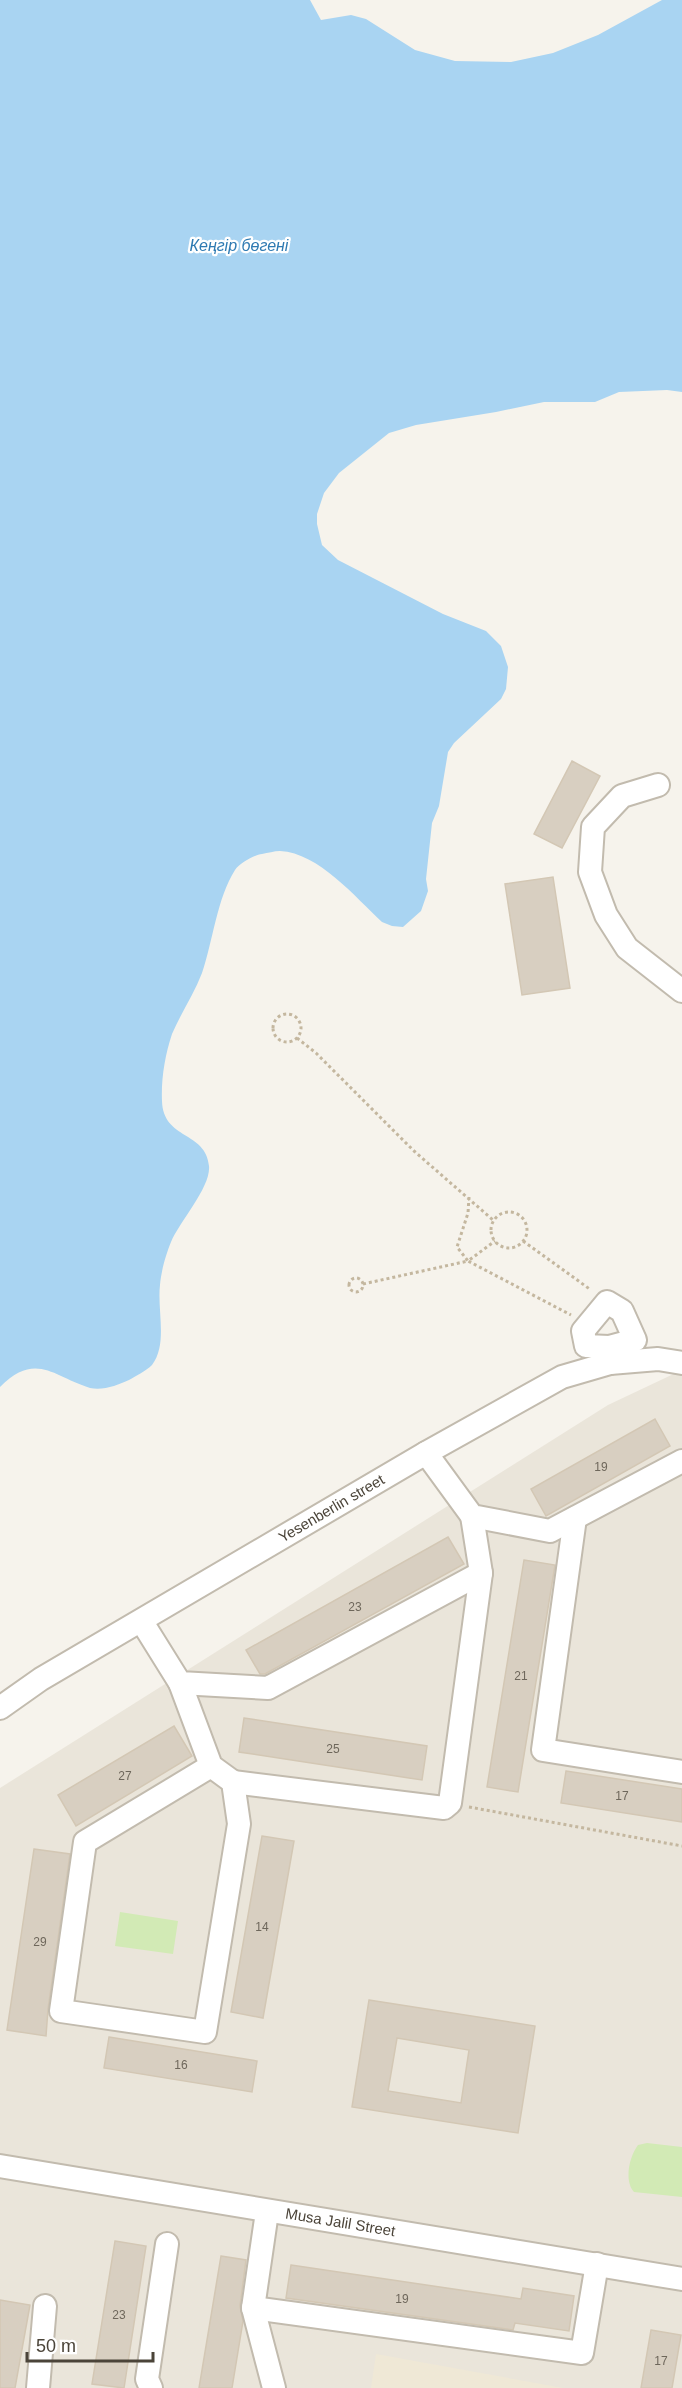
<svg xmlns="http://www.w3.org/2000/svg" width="682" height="2388" viewBox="0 0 682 2388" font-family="Helvetica,sans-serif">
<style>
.residential{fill:#eae5da}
.education{fill:#efe8d6}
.green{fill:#d2eab5}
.water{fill:#a9d4f2}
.building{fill:#d8cfc1;stroke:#d3c7b4;stroke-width:1.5;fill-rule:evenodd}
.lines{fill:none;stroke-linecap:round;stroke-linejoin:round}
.minor-casing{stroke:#c2bbae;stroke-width:26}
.path{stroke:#c4b79f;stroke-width:3;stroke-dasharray:3 3;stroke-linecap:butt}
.minor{stroke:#fff;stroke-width:22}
.labels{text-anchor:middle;stroke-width:4.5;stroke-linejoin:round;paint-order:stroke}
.number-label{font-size:12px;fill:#6e675b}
.street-label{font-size:15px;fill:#4b4439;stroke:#fff}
.water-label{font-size:16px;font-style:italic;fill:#2e7ab2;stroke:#fff}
</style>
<rect width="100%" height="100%" fill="#f6f3ec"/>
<path class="residential" d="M682,1370v1018h-682v-600l608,-383z"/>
<path class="education" d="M376,2354l187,34h-192z"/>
<path class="green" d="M120,1912l58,9 -5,33 -58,-8z
M647,2143l35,4v50l-48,-5c-10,-11 -5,-35 4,-47z"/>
<path class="water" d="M0,0h310l11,20 30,-5 15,4 49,31 40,11 56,1 42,-9 45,-18 64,-35h20v392l-15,-2 -48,2 -24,10h-51l-48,10 -80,13 -27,8 -50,40 -15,20 -7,21v10l5,21 16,15 105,54 43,17 15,15 7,21 -2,22 -5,10 -47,44 -6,9 -9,54 -7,17 -6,56 2,12 -7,20 -18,16 -11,-1 -10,-4c-27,-25 -63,-69 -102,-71 -6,0 -12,2 -18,3 -8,1 -22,9 -27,16 -18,28 -22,71 -33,103 -8,21 -21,40 -30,61 -7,21 -11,45 -10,67 1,39 44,30 47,65 2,21 -29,55 -38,76 -5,12 -10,30 -11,43 -3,25 8,59 -8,80 -6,6 -16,11 -23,15 -11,5 -26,11 -39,8 -36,-11 -54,-37 -90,-1z"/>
<path class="building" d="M572,761l28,15 -38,72 -28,-14z
M553,877l17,111 -48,7 -17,-111z
M655,1419l15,27 -124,70 -15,-27z
M448,1537l16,27 -199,110h-5l-14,-24z
M524,1560l31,5 -37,227 -31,-5z
M244,1718l183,28 -5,34 -183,-28z
M174,1726l18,30 -116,70 -18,-31z
M566,1771l116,18v33l-121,-19z
M262,1836l32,5 -31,177 -32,-6z
M34,1849l36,5 -22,155 -2,27 -39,-6z
M369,2000l166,26 -17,107 -166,-26zM397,2038l72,12 -8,53 -73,-12z
M109,2037l148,24 -5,31 -148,-24z
M115,2241l31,5 -22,142 -32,-4z
M221,2256l25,4 -6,46 3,15 -11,67h-33z
M291,2265l230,34 2,-11 51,8 -5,35 -54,-8 -2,7 -227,-32z
M0,2300l30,5 -15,83h-15z
M651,2330l30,5 -9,53h-31z"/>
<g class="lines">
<g class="minor-casing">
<g id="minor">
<path d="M658,785l-36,11 -29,31 -3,45 16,43 21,33 55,43"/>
<path d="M609,1347l-23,-1 -3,-15 24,-29 15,9 13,29 -26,7 1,16"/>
<path d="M426,1453l46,63 78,15 132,-70"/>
<path d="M575,1518l-32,232 139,22"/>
<path d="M142,1622l38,61 88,5 213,-115 -9,-57"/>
<path d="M180,1683l31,83 22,16 6,42 -34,208 -144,-21 24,-169 126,-76"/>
<path id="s1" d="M0,1708l41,-29 385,-226 136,-76 48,-14 48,-4 24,4"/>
<path d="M233,1782l211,26 6,-5 31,-230"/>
<path id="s2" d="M0,2166l682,113"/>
<path d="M267,2212l-14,96 21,80"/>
<path d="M253,2308l329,45 15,-89"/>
<path d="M38,2388l7,-82"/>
<path d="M151,2388l-4,-9 20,-135"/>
</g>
</g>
<path class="path" d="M273 1028a14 14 0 1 1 28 0a14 14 0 1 1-28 0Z
M297,1038l19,15 98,98 79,69
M469,1197l-1,16 -11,34 11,14 27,-20
M491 1230a18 18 0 1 1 36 0a18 18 0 1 1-36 0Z
M523,1241l68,49
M349 1285a7 7 0 1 1 14 0a7 7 0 1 1-14 0Z
M363,1284l105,-23 103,54
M469,1807l213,39"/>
<use href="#minor" class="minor"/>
</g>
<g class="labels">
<g class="number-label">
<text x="601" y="1471">19</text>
<text x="355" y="1611">23</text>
<text x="521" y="1680">21</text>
<text x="333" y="1753">25</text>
<text x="125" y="1780">27</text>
<text x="622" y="1800">17</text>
<text x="262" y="1931">14</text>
<text x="40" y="1946">29</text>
<text x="181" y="2069">16</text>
<text x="402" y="2303">19</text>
<text x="119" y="2319">23</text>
<text x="661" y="2365">17</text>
</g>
<g class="street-label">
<text dy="5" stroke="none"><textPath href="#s1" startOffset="387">Yesenberlin street</textPath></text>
<text dy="5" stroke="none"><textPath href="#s2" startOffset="345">Musa Jalil Street</textPath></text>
</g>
<g class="water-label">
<text x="239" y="251">Кеңгір бөгені</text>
</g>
</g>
<path d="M27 2352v9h126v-9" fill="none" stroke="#4b4439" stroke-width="3"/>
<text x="36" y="2352" font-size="18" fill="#4b4439" stroke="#ffffff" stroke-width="4.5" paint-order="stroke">50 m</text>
</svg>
